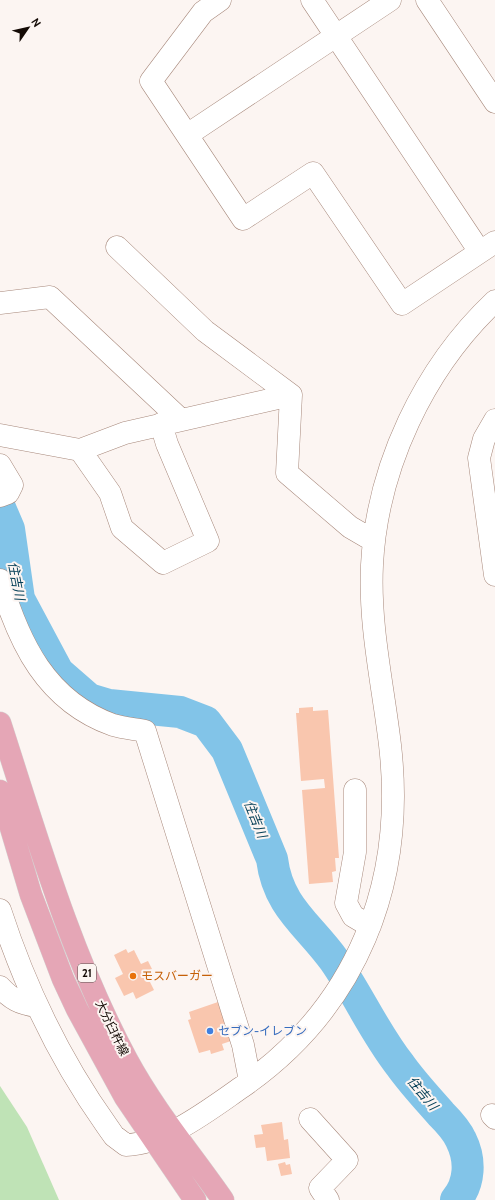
<svg xmlns="http://www.w3.org/2000/svg" width="495" height="1200" viewBox="0 0 495 1200" font-family="Cabin,'Noto Sans JP',sans-serif">
<style>
.green{fill:#bfe3b6}
.lines{fill:none;stroke-linecap:round;stroke-linejoin:round}
.river{stroke:#82c4e8;stroke-width:32}
.building{fill:#f9c6ae}
.minor-casing{stroke:#a7887b;stroke-width:23}
.major-casing{stroke:#d5d3d2;stroke-width:23}
.minor{stroke:#fff;stroke-width:22}
.major{stroke:#e5a6b6;stroke-width:22}
.food-dot{fill:#e8710a;stroke:#fcf5f2;stroke-width:1.5}
.shop-dot{fill:#3f7fe0;stroke:#fcf5f2;stroke-width:1.5}
.labels{text-anchor:middle;stroke-width:4;stroke-linejoin:round;paint-order:stroke}
.shield{fill:#fcf5f2;stroke:#5a504c;stroke-width:1}
.shield-label{font-size:11px;font-weight:bold;fill:#140a05}
.food-label{font-size:12px;fill:#c56008;stroke:#fcf5f2;text-anchor:start}
.street-label{font-size:12px;fill:#140a05;stroke:#fcf5f2}
.shop-label{font-size:12px;fill:#366cbe;stroke:#fcf5f2;text-anchor:start}
.water-label{font-size:13px;font-style:italic;fill:#064058;stroke:#fcf5f2}
</style>
<rect width="100%" height="100%" fill="#fcf5f2"/>
<path class="green" d="M0,1086l27,41 32,73h-59z"/>
<g class="lines">
<path class="river" d="M0,508l9,21 10,70 39,73 31,27 20,6 71,7 26,10 21,28 45,109c6,48 36,65 62,101 24,34 40,72 66,105 12,17 27,33 41,49 7,7 16,17 20,26 10,20 9,43 -5,60"/>
</g>
<path class="building" d="M313,707v4l15,-1 11,148h-4l1,13 -4,1 1,10 -24,2 -7,-94 23,-2 -1,-9 -23,2 -5,-68h3v-5z
M126,949l2,4 6,-3 7,14 7,-3 4,8 -7,3 9,18 -18,9 -3,-7 -9,4 -9,-18 8,-4 -9,-19z
M218,1002l13,39 -9,3 2,6 -13,4 -1,-4 -11,3 -11,-33 3,-1 -2,-7z
M282,1122l2,18 4,-1 2,19 -23,3 -2,-14 -9,1 -2,-13 9,-1 -2,-9z
M285,1162l1,3 4,-1 2,10 -11,2 -3,-12z"/>
<g class="lines">
<g class="minor-casing">
<path id="minor" d="M220,0l-17,12 -52,69 92,138 70,-46 89,131 93,-62
M312,0l168,252
M427,0l68,102
M187,135l203,-135
M117,247l88,84 86,64 -4,78 63,54 24,14
M0,303l50,-6 130,122
M495,420l-11,19 -5,19 16,117
M0,435l80,15 30,43 12,35 41,35 45,-22 -41,-97 -6,-20
M80,450l45,-17 166,-38
M0,465l12,20 -4,8 -8,3
M0,580c19,63 46,121 113,145 10,3 22,4 32,6l98,314 7,36
M355,790v62l-9,51 7,13 17,10
M0,910c25,77 60,150 107,216l7,10 12,9c40,-1 84,-36 116,-58 115,-80 164,-204 148,-342 -7,-60 -21,-119 -18,-180 5,-98 52,-197 123,-264
M0,987c11,12 20,17 37,19
M492,1115l3,3
M310,1119l37,41 -27,28 8,12"/>
</g>
<g class="major-casing">
<path id="major" d="M0,723c37,114 70,231 127,337 27,50 64,94 96,140
M0,791l31,104 32,84 14,30 48,88 70,103"/>
</g>
<use href="#minor" class="minor"/>
<use href="#major" class="major"/>
</g>
<circle class="food-dot" cx="133" cy="976" r="4"/>
<circle class="shop-dot" cx="210" cy="1031" r="4"/>
<g class="labels">
<rect class="shield" x="78" y="964" width="18" height="18" rx="3"/>
<g class="shield-label">
<text x="87" y="977">21</text>
</g>
<g class="food-label">
<text x="141" y="980">モスバーガー</text>
</g>
<g class="street-label">
<text transform="translate(112 1028) rotate(64)" y="4">大分臼杵線</text>
</g>
<g class="shop-label">
<text x="218" y="1035">セブン-イレブン</text>
</g>
<g class="water-label">
<text transform="translate(17 581) rotate(79)" y="5">住吉川</text>
<text transform="translate(256 819) rotate(68)" y="5">住吉川</text>
<text transform="translate(423 1093) rotate(50)" y="5">住吉川</text>
</g>
</g>
<g transform="translate(28 28) rotate(56)" stroke="#fcf5f2" stroke-width="3" paint-order="stroke">
<path d="M0-3L7 15L0 10L-7 15Z" fill="#140a05"/>
<text y="-6" font-size="11" font-weight="bold" text-anchor="middle" fill="#140a05">N</text>
</g>
</svg>
